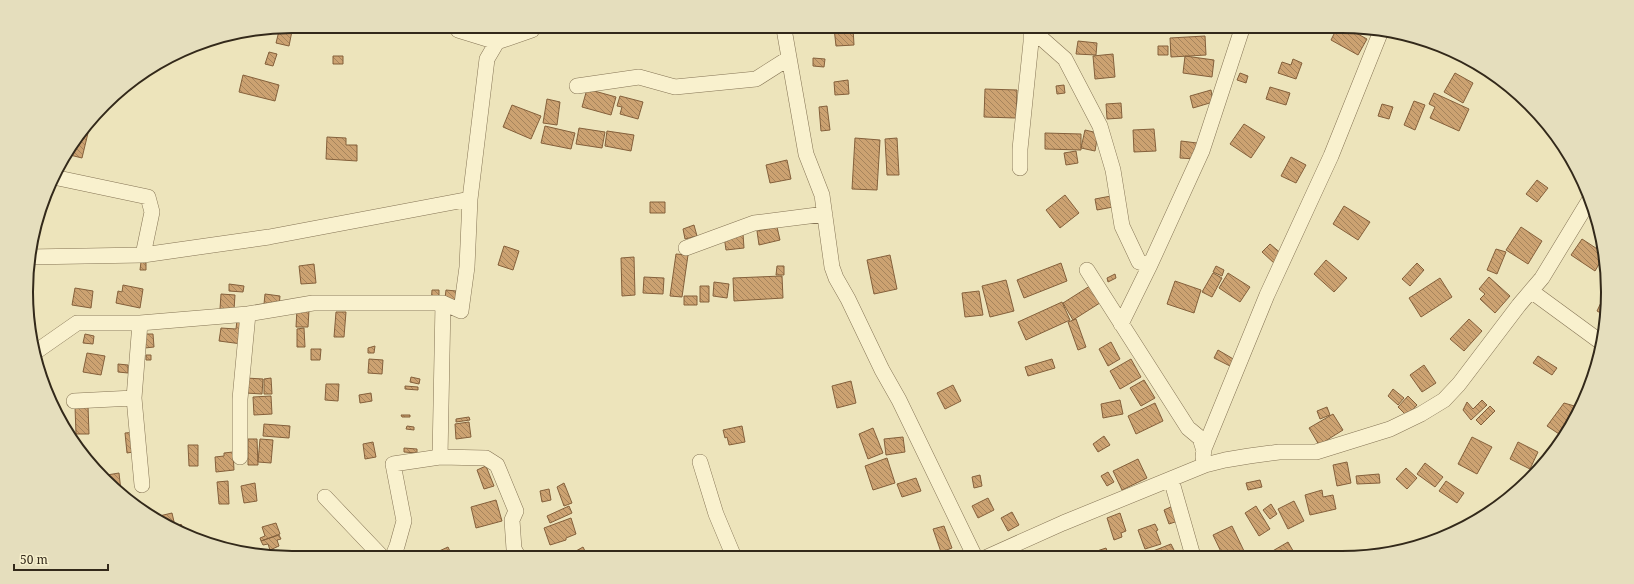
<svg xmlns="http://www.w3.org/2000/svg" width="1634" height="584" viewBox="0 0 1634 584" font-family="'Noto Serif',serif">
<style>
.building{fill:url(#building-back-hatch);stroke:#84603b}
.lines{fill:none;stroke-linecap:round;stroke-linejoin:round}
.minor-casing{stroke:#857455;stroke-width:16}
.minor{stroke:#f9f1ce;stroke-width:15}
.rim{fill:none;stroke:#33291a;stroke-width:2}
</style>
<defs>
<pattern id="building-back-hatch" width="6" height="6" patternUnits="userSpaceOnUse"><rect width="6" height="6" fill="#cca271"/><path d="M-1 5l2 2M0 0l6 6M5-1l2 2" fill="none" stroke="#a6845c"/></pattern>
</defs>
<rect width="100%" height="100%" fill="#ede4bb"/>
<path class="building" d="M1338,26h5l24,13 -9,16 -27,-15z
M834,28h19l1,17 -18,1z
M279,31h13l-3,15 -13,-3z
M1205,36l1,19 -35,2 -1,-19z
M1078,41l19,2 -1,12 -20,-1z
M1158,46h10v9h-10z
M269,52l8,2 -4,12 -8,-2z
M1113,54l2,23 -20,2 -2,-23z
M333,56h10v8h-10z
M1185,56l29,4 -2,17 -29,-4z
M813,58l12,1 -1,8 -11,-1z
M1293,59l9,4 -6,16 -18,-6 4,-11 9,3z
M1240,73l8,3 -2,7 -9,-3z
M1455,73l18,10 -10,20 -19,-11z
M243,75l36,10 -4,16 -36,-9z
M848,80l1,14 -14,1 -1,-13z
M1064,85l1,8 -8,1 -1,-8z
M1270,87l20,6 -4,12 -20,-6z
M587,89l29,8 -5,18 -29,-8z
M985,89l32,1 -1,28 -32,-1z
M1211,90l2,12 -20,6 -3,-12z
M1434,93l35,16 -10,22 -29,-13 5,-11 -6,-3z
M620,96l23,6 -5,17 -18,-5 2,-7 -5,-1z
M547,99l13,3 -3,23 -14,-2z
M1414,101l11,4 -10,25 -11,-5z
M1121,103l1,15 -15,1 -1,-15z
M1382,104l11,3 -4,12 -11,-3z
M512,105l29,11 -10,23 -28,-12z
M827,106l3,24 -9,1 -2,-24z
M1244,124l21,13 -14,21 -21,-14z
M545,126l30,7 -4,16 -30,-6z
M579,128l26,4 -3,16 -26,-4z
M1154,129l2,22 -22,1 -1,-22z
M1085,130l13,3 -3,18 -14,-3z
M80,131l8,2 -6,25 -16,-4z
M607,131l27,4 -3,16 -26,-5z
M1045,133l36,1v16l-36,-1z
M327,137l19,1v7h11v16l-31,-2z
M855,138l25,2 -3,50 -25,-1z
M897,138l2,37h-12l-2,-36z
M1181,141l16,2 -1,16 -16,-1z
M1076,151l2,12 -12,2 -2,-12z
M1291,157l15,8 -10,18 -15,-7z
M787,160l4,19 -21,4 -4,-18z
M1537,180l11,8 -11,14 -11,-8z
M1065,195l14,18 -19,15 -14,-18z
M1111,196l2,11 -16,3 -2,-11z
M650,202h15v11h-15z
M1344,206l26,16 -12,18 -25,-16z
M694,225l3,11 -12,3 -2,-10z
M777,227l3,13 -21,5 -2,-14z
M1521,227l21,14 -14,23 -22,-14z
M743,234l1,14 -18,2 -2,-14z
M1582,239l23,15 -10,17 -24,-16z
M1270,244l13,11 -8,9 -13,-12z
M504,246l15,5 -6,19 -15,-5z
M1496,249l10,3 -9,22 -10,-4z
M676,254l12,1 -6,42 -12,-1z
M890,255l7,34 -23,5 -7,-34z
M634,257l1,38 -13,1 -1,-38z
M1326,260l21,18 -13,14 -20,-18z
M141,262l5,1v7h-6z
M1061,263l6,18 -43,17 -7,-18z
M1417,263l7,7 -14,16 -8,-7z
M314,264l2,19 -15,1 -2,-18z
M777,266h7v9h-8z
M1216,266l8,4 -2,6 -9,-4z
M1213,273l9,5 -10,19 -10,-5z
M1228,273l22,14 -10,15 -21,-14z
M1115,274l1,4 -8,4 -1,-4z
M782,276l1,22 -49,3 -1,-23z
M644,277l20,1 -1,16 -20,-1z
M1489,277l21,19 -15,17 -15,-14 5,-5 -6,-5z
M1440,278l12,19 -31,20 -12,-19z
M1006,280l8,31 -24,6 -8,-31z
M1175,281l26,9 -7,23 -27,-9z
M714,282l15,2 -2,14 -14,-2z
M229,284l15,2 -1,6 -14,-1z
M1093,284l10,17 -30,19 -10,-17z
M123,285l20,4 -3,19 -24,-5 2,-12 4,1z
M700,286h9v16h-9z
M75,288l18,3 -2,17 -19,-3z
M432,290h7v15h-8z
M446,290l10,1 -1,17 -11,-1z
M979,291l4,24 -18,2 -3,-24z
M1606,292h1v17l-1,7 -9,-5z
M221,294l14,1 -1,15 -14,-1z
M265,294l15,2 -1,10 -15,-2z
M684,296h13v9h-13z
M1062,302l8,18 -44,20 -8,-18z
M297,309l12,1 -1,17h-12z
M336,312h10l-2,25h-10z
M1076,319l10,28 -8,3 -10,-28z
M1469,319l13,12 -18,20 -14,-12z
M237,320l8,1 -3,23 -23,-3 2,-13 15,1z
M304,328l1,19h-8v-18z
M85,334l9,2 -1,8 -10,-1z
M144,334h9l1,13 -9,1z
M1111,342l9,17 -12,7 -9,-17z
M375,346l-1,7h-6v-5z
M311,349h10l-1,11h-9z
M1218,350l17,10 -3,7 -18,-9z
M87,353l18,3 -4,19 -18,-3z
M146,355h5v5h-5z
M1538,356l19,12 -5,7 -19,-12z
M369,359l14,1 -1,14 -14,-1z
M1052,359l3,9 -27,8 -3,-9z
M1131,359l10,18 -21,12 -10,-18z
M118,364l10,1v8l-10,-1z
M1424,365l12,18 -14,9 -12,-17z
M411,377l9,2 -1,5 -9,-2z
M246,378l17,1 -1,15 -16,-1z
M271,378l1,16h-8v-15z
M1144,380l11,18 -14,8 -11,-18z
M851,381l5,22 -19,5 -5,-22z
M326,384h13l-1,17 -13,-1z
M953,385l8,16 -16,8 -8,-16z
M405,386l13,1v3l-13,-1z
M1393,389l11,9 -6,7 -10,-9z
M371,393l1,8 -12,2 -1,-8z
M271,396l1,18 -18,1 -1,-18z
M1408,396l9,9 -10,11 -9,-9z
M1120,400l3,14 -20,4 -2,-14z
M1482,400l5,5 -16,15 -8,-10 4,-8 6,7z
M1155,403l8,18 -27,13 -8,-18z
M1564,403l14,4 -19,27 -12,-8z
M88,406l1,28h-13l-1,-27z
M1490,406l5,5 -14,14 -5,-5z
M1327,407l3,8 -10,4 -3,-8z
M1333,414l10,16 -24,15 -10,-17z
M401,415h9v2h-8z
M469,417l1,3 -14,2v-3z
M469,422l2,15 -15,2 -1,-15z
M264,424l26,2 -1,12 -26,-2z
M407,426l7,1v3l-8,-1z
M742,426l3,16 -16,3 -2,-8 -2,1 -2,-8z
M873,428l10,25 -15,6 -9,-25z
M137,432l2,19 -12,2 -2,-20z
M1104,436l6,9 -12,7 -5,-8z
M903,437l2,15 -19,3 -2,-16z
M1472,437l20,10 -15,27 -19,-10z
M248,439h9l1,26h-10z
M260,439l13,1 -2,23 -13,-1z
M373,442l3,15 -11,2 -2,-15z
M1518,442l20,10 -8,17 -20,-10z
M188,445h10v21h-9z
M404,448l13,1v4l-13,-1z
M233,452l1,18 -18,2 -1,-15 9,-1v-3z
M887,458l8,25 -22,7 -8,-24z
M1138,459l9,19 -25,12 -9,-19z
M1347,462l4,21 -14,3 -4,-21z
M1425,463l18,14 -8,10 -18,-13z
M486,466l8,20 -10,3 -7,-19z
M1406,468l11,10 -10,11 -11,-10z
M1108,472l6,10 -7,4 -6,-10z
M119,473l2,18h-3l-10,-8 -1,-8z
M1379,474l1,9 -23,1 -1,-8z
M980,475l2,11 -8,2 -2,-11z
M916,478l5,13 -19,6 -5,-13z
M1260,480l2,7 -14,3 -2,-7z
M228,481l1,23h-10l-2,-22z
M1446,481l18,12 -7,10 -18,-12z
M255,483l2,18 -13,2 -3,-17z
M564,483l8,20 -8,3 -7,-19z
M549,489l2,11 -9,2 -2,-11z
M1322,490l1,7 10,-2 3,14 -26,6 -5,-20z
M988,498l6,12 -16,8 -6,-12z
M496,500l6,21 -26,7 -5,-21z
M1294,501l10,20 -16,8 -10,-20z
M1271,504l6,10 -7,5 -7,-9z
M569,506l3,7 -22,10 -3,-7z
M1173,506l5,15 -9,3 -5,-14z
M1256,506l14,23 -11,7 -14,-23z
M1012,512l7,13 -11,6 -7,-13z
M172,513l3,13 -20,-8v-1z
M1120,513l6,18 -5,2 1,4 -8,3 -7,-22z
M571,518l5,16 -10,4v2l-16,5 -6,-17z
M276,523l4,11 -19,7 -1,-3 5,-2 -3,-9z
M181,524l3,7 -7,-3z
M1155,524l3,6 -2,1 5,13 -16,5 -7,-19z
M944,526l8,22 -11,4 -8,-23z
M1232,526l12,25 -10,5h-11l-10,-21z
M279,535l2,4 -4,1 2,6 -9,4 -2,-6 -5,1 -2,-4z
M1288,542l8,14h-32z
M1171,544l5,10 -4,2h-17l-2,-5z
M448,547l5,11h-14l-2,-6z
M583,547l3,6 3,-2 3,6h-14l-2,-6z
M1106,548l3,8h-27z
M575,551l2,6h-21z
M1136,551l1,5h-17v-1z"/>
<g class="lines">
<g class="minor-casing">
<path id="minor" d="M784,29l22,125 16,41 10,72 4,11 12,21 34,71 17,30 76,157
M1031,29l34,30 35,67 13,44 9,56 17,36 11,3
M458,30l39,12
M577,86l62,-9 36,10 81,-8 33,-21
M1020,168v-19l11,-107v-15
M58,178l90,19 4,15 -9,43
M686,248l68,-25 71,-9
M28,257l115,-2 126,-18 201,-38
M1087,270l101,158 12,10 4,13
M1531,291l71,52
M1121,324l29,-59 52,-114 41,-125
M34,353l43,-30h63l108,-9 65,-11h130l18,8 6,-44 3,-68 17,-140 10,-17 35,-12
M134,398l8,87
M74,401l60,-3 6,-75
M240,457v-58l8,-85
M440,457l46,1 11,7 19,46 -4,9 2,29 5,9
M700,462l16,52 18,43
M1205,465l-2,-8 1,-8 63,-154 64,-139 50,-125
M1171,479l22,77
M325,497l58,61
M987,557l76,-34 142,-58 20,-5 24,-4 30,-4h37l74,-23 31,-15 23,-14 15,-16 60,-79 23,-27 48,-79
M392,558l5,-12 7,-25 -11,-57 47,-7 3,-154"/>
</g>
<use href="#minor" class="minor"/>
</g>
<path d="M0 0H1634V584H0ZM292 33H1342A259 259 0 0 1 1601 292V292A259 259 0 0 1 1342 551H292A259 259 0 0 1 33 292V292A259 259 0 0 1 292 33Z" fill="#e5debd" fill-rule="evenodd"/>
<path class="rim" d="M292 33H1342A259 259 0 0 1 1601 292V292A259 259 0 0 1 1342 551H292A259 259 0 0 1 33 292V292A259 259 0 0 1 292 33Z"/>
<path d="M14 564v6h94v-6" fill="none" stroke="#33291a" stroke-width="2"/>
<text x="20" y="564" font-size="12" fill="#33291a" stroke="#f5eecb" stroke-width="3" paint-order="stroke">50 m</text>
</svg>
